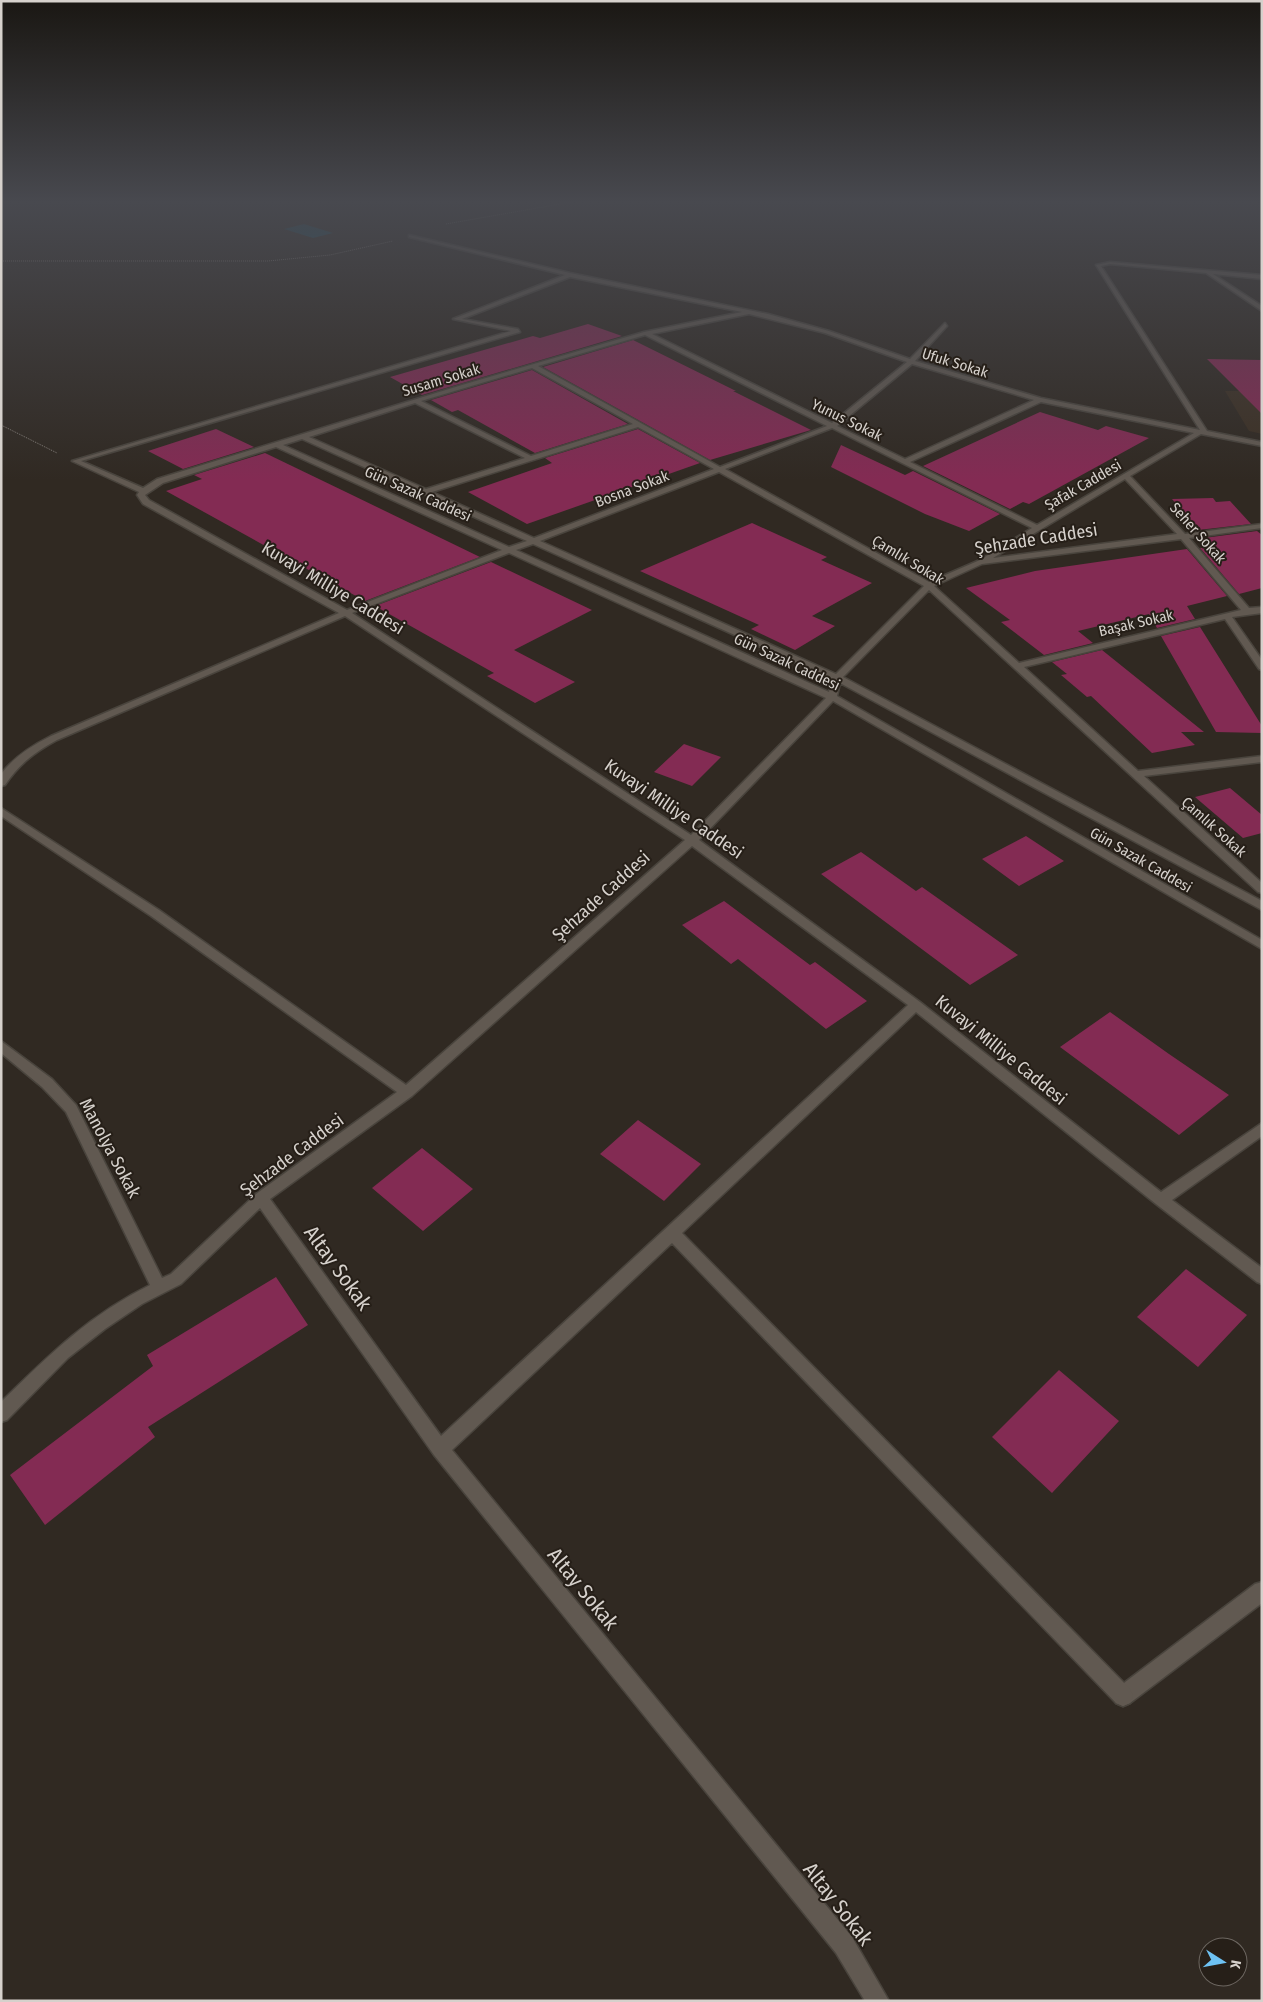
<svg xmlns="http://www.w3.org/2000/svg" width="1263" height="2002" viewBox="0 0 1263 2002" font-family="'Fira Sans Condensed',sans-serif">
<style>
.built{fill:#3c3024}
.water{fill:#135871}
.building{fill:#832b53}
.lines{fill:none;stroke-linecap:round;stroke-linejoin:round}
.service-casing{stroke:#49443d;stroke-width:3}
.minor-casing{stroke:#49443d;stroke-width:3}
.path{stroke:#88827c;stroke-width:1;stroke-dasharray:1 1;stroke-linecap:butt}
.service{fill:#615951;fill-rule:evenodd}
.minor{fill:#615951;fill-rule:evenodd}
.labels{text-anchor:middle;stroke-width:4;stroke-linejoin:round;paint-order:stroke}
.far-street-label{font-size:15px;fill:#d6d1cc;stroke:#261f18}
.street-label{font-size:18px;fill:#d6d1cc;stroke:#261f18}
.near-street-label{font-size:21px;fill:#d6d1cc;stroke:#261f18}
</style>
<rect width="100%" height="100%" fill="#302922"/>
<path class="built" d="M1225,391h37v43l-13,-3z"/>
<path class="water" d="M304,224l29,9 -20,5 -29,-9z"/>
<path class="building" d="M588,324l34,12 -200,59 -32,-18 143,-41 7,2z
M633,340l103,51h-3l78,39 -101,30 -167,-93z
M1207,359l55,1v54z
M532,370l96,54 -93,29 -77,-43 -6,2 -21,-12z
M1040,412l58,18 8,-4 43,12 -120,66 -6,-2 -13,7 -87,-43z
M216,429l38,18 -71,22 -35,-18z
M638,429l62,34 -173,61 -59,-32 84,-29 -7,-5z
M841,445l64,30 8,-4 87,43 -31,17 -44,-17 -94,-47z
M265,453l83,40 132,64 -115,44 -199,-110 36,-12 -8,-4z
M1213,498l3,4 14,-1 21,23 -53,6 -26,-31z
M752,523l75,34 -6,3 51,23 -60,33 23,10 -40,24 -44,-21 8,-4 -119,-54z
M1257,531l5,4v53l-23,6 -39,-46 11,-2 -7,-8z
M1187,549l40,47 -40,10 8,13 -38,9 -8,-14 -71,17 15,12 -49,12 -43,-33 9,-2 -44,-32 69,-17z
M491,562l101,48 -78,40 61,32 -40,21 -48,-27 7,-3 -119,-67z
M1200,627l62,99v7l-46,-1 -55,-96z
M1102,650l102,82h-23l14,13 -43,8 -61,-57 -4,1 -26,-22 6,-1 -15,-12z
M684,744l37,13 -29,29 -38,-14z
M1230,788l32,27v18l-19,5 -48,-41z
M1026,836l38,25 -45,25 -37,-27z
M861,852l55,39 6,-4 96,68 -48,30 -149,-111z
M724,901l86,64 5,-3 52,39 -41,28 -88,-70 -7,5 -49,-39z
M1110,1012l59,42 60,41 -50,40 -119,-88z
M638,1120l63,44 -37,37 -64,-47z
M422,1148l51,41 -50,42 -51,-43z
M1186,1269l61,46 -49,52 -61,-50z
M276,1277l32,48 -160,102 7,10 -110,88 -35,-50 143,-109 -6,-11z
M1059,1370l60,51 -67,72 -60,-56z"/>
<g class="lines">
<g class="service-casing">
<path id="service" d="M1262,1582v21l-132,100 -7,3 -7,-3 -3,-7 3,-7 139,-105z"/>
</g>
<g class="minor-casing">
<path id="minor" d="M409,235l161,38 198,41 61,17 81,28 35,-36 2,3 -32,35 126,37 159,32 -104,-165 14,-3 152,13v4l-49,-5 49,32v5l-56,-38 -96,-9 -9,2 106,165 55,11v4l-61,-12 -71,42 55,58 77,-10v4l-73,10 60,70 13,-1v6l-30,4 30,43v10l-3,-1 -34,-50 -201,48 114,104 124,-15v6l-118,14 118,107v10l-4,-1 -329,-302 -86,87 419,224v9l-422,-227 -3,13 425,244v9l-429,-248 -134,139 221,162 241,190 101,-69v13l-90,64 90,68v16l-5,-2 -101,-78 -240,-192 -234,221 448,456 3,7 -3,7 -7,3 -7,-3 -444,-460 -220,207 400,487 37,64h-24l-29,-48 -402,-498 -174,-247 -79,76 -39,20 -37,25 -37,29 -61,62 -6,2v-20c48,-47 88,-87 149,-117l-84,-173 -24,-25 -41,-34v-12l51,38 24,26 86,173 9,-4 85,-80 141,-102 -246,-176 -150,-100v-8l158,102 247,175 279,-245 -340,-224 -288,124c-22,12 -38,24 -52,45l-4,1v-12c13,-17 30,-28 50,-38l288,-123 -196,-109 -6,-9 2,-3 -67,-31 439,-130 -58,-12 112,-44 -156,-38zM570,277l172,35 -98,20 -182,53 -305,94 -14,9 -62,-27 439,-129 -2,-3 -56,-10zM749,314l76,19 82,29 -75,61 -180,-89zM645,335l182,91 -107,41 -182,-101zM912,364l122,36 -129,59 -68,-33zM532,368l101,56 -102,32 -110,-55zM1041,402l153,31 -157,92 -127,-63zM415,403l110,55 -99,31 -117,-52zM638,427l76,42 -180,69 -102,-46zM832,428l200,100 -52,32 -51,22 -204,-113zM302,439l225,102 -18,6 -226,-102zM276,447l226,103 -155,60 -198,-110 -4,-5 18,-12zM719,472l205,114 -88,88 -296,-133zM1125,479l52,55 -184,24zM1181,539l60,71 -222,53 -85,-77 48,-22zM533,544l299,135 -3,13 -313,-142zM509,553l317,145 -135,137 -339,-222zM692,846l216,159 -467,431 -171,-237 142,-103z"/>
</g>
<path class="path" d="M446,224l137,-24
M1,261h267l62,-6 63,-14
M1,425l56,28"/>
<use href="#service" class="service"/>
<use href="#minor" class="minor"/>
</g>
<linearGradient id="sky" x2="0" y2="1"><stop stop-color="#1a1713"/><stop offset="0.42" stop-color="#48494f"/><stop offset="1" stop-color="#48494f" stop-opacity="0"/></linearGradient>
<rect width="1263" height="480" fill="url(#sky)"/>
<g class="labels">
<g class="far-street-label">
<text transform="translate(955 363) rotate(17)" y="5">Ufuk Sokak</text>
<text transform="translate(441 380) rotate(-17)" y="5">Susam Sokak</text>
<text transform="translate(847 420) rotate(26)" y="5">Yunus Sokak</text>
<text transform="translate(1083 485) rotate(-30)" y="5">Şafak Caddesi</text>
<text transform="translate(632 489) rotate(-21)" y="5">Bosna Sokak</text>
<text transform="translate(418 494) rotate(24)" y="5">Gün Sazak Caddesi</text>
<text transform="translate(1198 533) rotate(48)" y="5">Seher Sokak</text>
<text transform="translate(908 560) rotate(31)" y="5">Çamlık Sokak</text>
<text transform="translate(1136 623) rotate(-13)" y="5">Başak Sokak</text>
<text transform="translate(787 662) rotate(25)" y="5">Gün Sazak Caddesi</text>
<text transform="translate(1214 827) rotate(42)" y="5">Çamlık Sokak</text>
<text transform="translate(1141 860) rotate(30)" y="5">Gün Sazak Caddesi</text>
</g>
<g class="street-label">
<text transform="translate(1036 539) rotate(-9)" y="6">Şehzade Caddesi</text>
<text transform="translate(333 588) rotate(31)" y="6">Kuvayi Milliye Caddesi</text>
<text transform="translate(674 809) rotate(34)" y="6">Kuvayi Milliye Caddesi</text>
<text transform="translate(601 896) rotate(-42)" y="6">Şehzade Caddesi</text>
<text transform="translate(1001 1050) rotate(39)" y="6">Kuvayi Milliye Caddesi</text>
<text transform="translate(110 1148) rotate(62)" y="6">Manolya Sokak</text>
<text transform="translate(292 1155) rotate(-37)" y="6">Şehzade Caddesi</text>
</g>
<g class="near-street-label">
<text transform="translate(338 1268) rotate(54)" y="7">Altay Sokak</text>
<text transform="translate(583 1589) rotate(51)" y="7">Altay Sokak</text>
<text transform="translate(838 1904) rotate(52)" y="7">Altay Sokak</text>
</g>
</g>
<rect width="1263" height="2002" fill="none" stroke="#d6d1cc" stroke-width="5"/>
<g transform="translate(1223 1962) rotate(101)"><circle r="24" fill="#261f18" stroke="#6c6660"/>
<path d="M0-4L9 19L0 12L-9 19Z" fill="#6ec2f3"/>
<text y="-8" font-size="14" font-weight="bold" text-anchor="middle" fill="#d6d1cc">K</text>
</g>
</svg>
